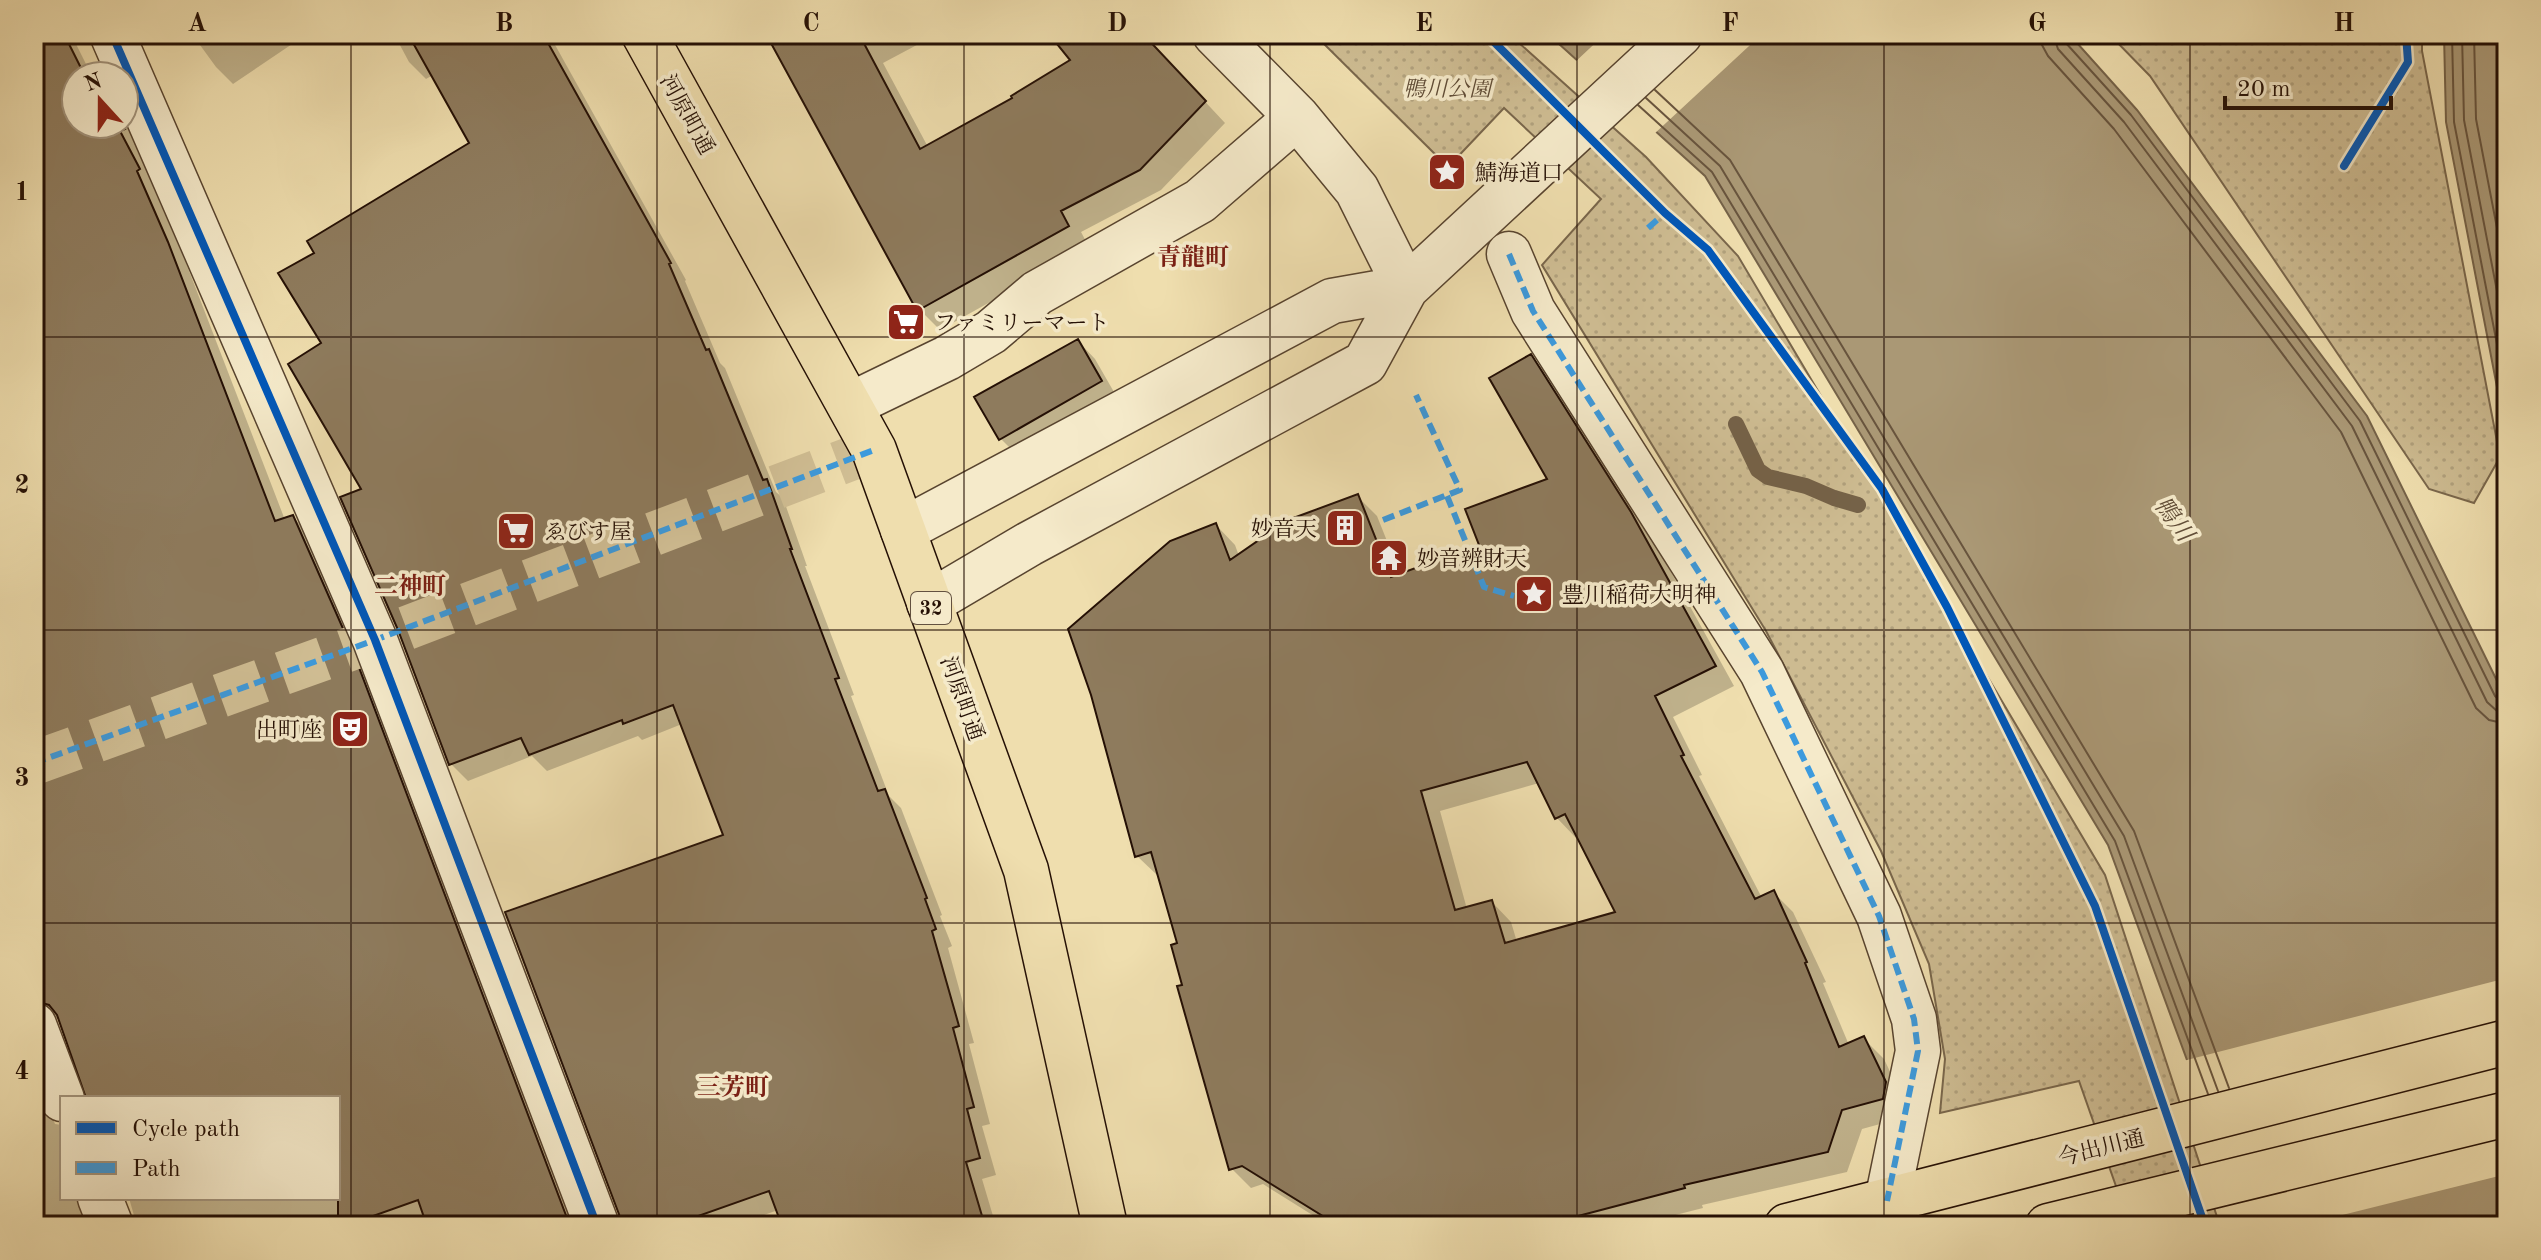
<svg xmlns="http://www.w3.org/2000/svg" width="2541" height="1260" viewBox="0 0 2541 1260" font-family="'Old Standard TT','Noto Serif JP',serif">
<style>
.park{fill:url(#park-dots);stroke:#79664b;stroke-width:2}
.water{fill:#aa9875;stroke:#756248;stroke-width:2}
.pier{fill:#efdeae}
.shadow{fill:#0003;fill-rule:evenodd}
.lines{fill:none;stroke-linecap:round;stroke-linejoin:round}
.shore{stroke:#68543d;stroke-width:2}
.stream{stroke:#756248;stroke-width:16}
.building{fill:#8e7b5d;stroke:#251005;stroke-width:2;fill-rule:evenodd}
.minor-tunnel{stroke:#d1bf95;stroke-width:44;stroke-dasharray:44 22;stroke-linecap:butt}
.minor-casing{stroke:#58442f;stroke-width:47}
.major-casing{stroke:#251005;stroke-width:47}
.minor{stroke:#f5eaca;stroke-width:44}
.major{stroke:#efdeae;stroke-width:44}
.quiet{stroke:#3c9add;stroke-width:6;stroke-dasharray:12 6;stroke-linecap:butt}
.cycleway-casing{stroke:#f5eaca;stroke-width:13}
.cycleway{stroke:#0057b8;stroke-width:8}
.grid{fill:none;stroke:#251005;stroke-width:2;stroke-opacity:0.55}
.labels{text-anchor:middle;stroke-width:7;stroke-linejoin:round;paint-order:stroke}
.shield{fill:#f5eaca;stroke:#635140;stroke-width:2}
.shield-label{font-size:20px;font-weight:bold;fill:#251005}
.park-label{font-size:22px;font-style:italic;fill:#604c36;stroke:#f5eaca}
.street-label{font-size:22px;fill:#251005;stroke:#f5eaca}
.poi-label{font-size:22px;fill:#251005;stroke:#f5eaca;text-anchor:start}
.neighbourhood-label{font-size:24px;font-weight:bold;fill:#7a1f14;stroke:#f5eaca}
.water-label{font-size:24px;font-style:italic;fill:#614d37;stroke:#f5eaca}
.neatline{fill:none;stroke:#251005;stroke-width:3}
.grid-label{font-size:26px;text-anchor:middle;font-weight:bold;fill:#251005}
</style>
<defs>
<pattern id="park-dots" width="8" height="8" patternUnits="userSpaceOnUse" patternTransform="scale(2)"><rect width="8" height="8" fill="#cdbb91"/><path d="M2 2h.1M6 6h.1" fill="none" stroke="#b0a07c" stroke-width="1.8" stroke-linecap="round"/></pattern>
</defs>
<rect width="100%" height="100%" fill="#efdeae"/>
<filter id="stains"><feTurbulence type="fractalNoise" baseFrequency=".0025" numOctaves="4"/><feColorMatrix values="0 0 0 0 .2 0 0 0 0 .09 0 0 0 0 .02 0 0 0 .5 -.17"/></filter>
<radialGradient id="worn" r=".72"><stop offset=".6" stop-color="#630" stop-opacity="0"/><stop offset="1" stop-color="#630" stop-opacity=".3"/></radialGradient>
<path class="park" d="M1314,34h195l137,123 92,99 367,619 115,351h-90l-51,-145 -139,32 5,-54 -16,-95 -48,-113 -115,-220 -224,-366 59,-66 -97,-91 -56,59z
M2109,34h313v17l78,406 -26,46 -45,-14 -279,-413z"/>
<path class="water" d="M1548,34h521l68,76 230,306 136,277 4,3v530h-259l-140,-381 -403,-669z
M2444,34h63v405l-61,-317z"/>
<path class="pier" d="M1605,34h157l-109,101 -79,-72z
M2507,978v196l-209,52h-54l-61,-165z"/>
<path class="shadow" d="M34,34h37l21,42h-16v48h48v-11l18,34 -5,3 19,38 -2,1 32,74 99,257 8,-3 18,18 269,691h-443l-8,-28h209v-100h-250l-29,-80 -16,2 -9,7z
M192,34h115l-74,50 -17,-17z
M394,34h155l137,246 -1,1 35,82 5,5 51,124 7,6 24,68h-2l49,129 -3,1 38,100 12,12 41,107 -2,1 12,30 -4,2 26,95 -5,1 21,80 -8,2 14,49 -14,4 14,47h-212l-6,-16 -45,16h-110l102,-390 -43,-112 -40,16 -4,-4 -91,35 -15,-15 -64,25 -17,-17 -87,-274 -41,-146 -7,-91 155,-109 -38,-69 -7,4 -17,-17z
M765,34h164l1,4 -47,25 45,84 86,-49 59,-37 -20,-27h89l83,89 -64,67 -80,42 8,15 -149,83 -21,-21z
M1078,341l17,18 23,40 -100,57 -18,-18z
M1531,357l19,20 100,157 84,152 -61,31 29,58 -3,1 63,122 12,-5 19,19 33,70 -3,1 26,62 15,-6 20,20 21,44 -3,15 -40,11 -15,43 -145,33 1,3 -71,18h-302l-67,-42 -12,4 -20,-20 -47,-182 -5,-42 -20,-69h-2l-20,-19 79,-331 19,20 4,11 118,-60 20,20 24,60 80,-30 69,-66zM1539,783l18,35 19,20 2,-1 40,76 -101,29 -6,-20 -19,-20 -25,7 -27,-98z
M34,1069l21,55 7,1v73h40l-8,28h-60z"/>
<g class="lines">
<path class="shore" d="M2041,34l1,11 6,11 66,73 227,303 135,276 13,12 18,4
M2053,34l5,15 66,73 228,304 135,276 10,9 10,1
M2063,34l2,8 66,73 229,306 135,275 6,6h6
M2452,34l2,88 53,274
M2462,34l2,86 43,223
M2474,34l2,85 31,161
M1655,90l75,70 404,671 95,257
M1646,98l74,68 404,670 94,255
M1638,105l74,67 403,669 93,253"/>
<path class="stream" d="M1736,424l22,46 10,7 38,9 28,12 24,7"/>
</g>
<path class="building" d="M34,34h30l21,42h-9v48h46l3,5 -5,2 20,38 -3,2 31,71 107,279 18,-6 59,134 218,577h-143l-9,-26 -73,26h-7v-128h-252l-29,-83 -8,-10 -15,-4z
M408,34h135l128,229 -2,1 37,86 3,-1 54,131 4,-1 25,70h-2l49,129 -4,1 43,112 7,-2 42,109 -2,1 11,30 -4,2 27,95 -6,2 21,79 -7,2 13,49 -14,4 19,64h-203l-13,-35 -99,35h-49l-1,-9 -115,-305 218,-77 -50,-130 -50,19 -1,-4 -93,35 -8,-17 -72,27 -51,-135 -58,-133 21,-8 -73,-125 33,-21 -43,-70 36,-20 -7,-12 162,-98z
M766,34h93l61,115 92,-51 -1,-2 59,-36 -21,-26h94l63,67 -66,69 -79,41 8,15 -152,85z
M1078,339l24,42 -103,59 -25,-43z
M1531,354l100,158 85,154 -61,30 29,59 -3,1 74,143 19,-9 33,72 -2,1 34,84 25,-11 22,46 -3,17 -41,11 -14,42 -144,33 1,3 -145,38h-201l-97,-60 -13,4 -52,-184 5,-1 -11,-40 6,-2 -26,-91 -16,5 -44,-162 -23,-66 102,-88 46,-18 14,37 58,-40 70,-26 33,83 88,-32 -14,-36 82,-30 -58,-101zM1527,762l28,57 10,-5 50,98 -110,31 -13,-43 -37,10 -34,-119z"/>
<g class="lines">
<path class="minor-tunnel" d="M34,763l341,-123 499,-190"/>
<g class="minor-casing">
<path id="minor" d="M112,34l263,606 222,586
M1215,34l82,83 60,73 49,98
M1509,254l24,57 229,361 117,244 35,103 4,32 -31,150
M850,405l97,-47 44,-26 46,-39 163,-92 97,-84
M903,530l429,-229 74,-13
M929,603l100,-59 336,-181 41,-75 274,-254
M34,1025l28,74
M100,1198l11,28"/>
</g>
<g class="major-casing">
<path id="major" d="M644,34l230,416 152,420 79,356
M1787,1226l720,-184
M2048,1226l459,-112"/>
</g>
<use href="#minor" class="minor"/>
<use href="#major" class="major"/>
<path class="quiet" d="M1648,228l17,-15
M1509,254l24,57 229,361 117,244 35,103 4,32 -31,150
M1447,496l37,91 30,9
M1383,520l77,-30 -44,-95
M34,763l341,-123 499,-190"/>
<g class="cycleway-casing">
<path id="cycleway" d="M112,34l263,606 222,586
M1486,34l179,179 43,37 174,239 65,118 148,299 110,320
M2344,166l64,-104 -2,-28"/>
</g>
<use href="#cycleway" class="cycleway"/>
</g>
<path class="grid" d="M351,34v1192M657,34v1192M964,34v1192M1270,34v1192M1577,34v1192M1884,34v1192M2190,34v1192M34,337h2473M34,630h2473M34,923h2473"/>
<defs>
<g id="sight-square" transform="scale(2)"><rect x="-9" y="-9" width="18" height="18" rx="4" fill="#8f2418" stroke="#f5eaca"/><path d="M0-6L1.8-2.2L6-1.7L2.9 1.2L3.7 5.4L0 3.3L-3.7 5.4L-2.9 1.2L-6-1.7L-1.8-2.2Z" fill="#fff"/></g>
<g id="supermarket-square" transform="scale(2)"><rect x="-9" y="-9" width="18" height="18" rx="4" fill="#8f2418" stroke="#f5eaca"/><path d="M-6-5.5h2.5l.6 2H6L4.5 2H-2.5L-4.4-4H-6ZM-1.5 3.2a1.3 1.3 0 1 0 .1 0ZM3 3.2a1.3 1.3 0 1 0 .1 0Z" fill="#fff"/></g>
<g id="building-square" transform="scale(2)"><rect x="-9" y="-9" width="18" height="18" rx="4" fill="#8f2418" stroke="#f5eaca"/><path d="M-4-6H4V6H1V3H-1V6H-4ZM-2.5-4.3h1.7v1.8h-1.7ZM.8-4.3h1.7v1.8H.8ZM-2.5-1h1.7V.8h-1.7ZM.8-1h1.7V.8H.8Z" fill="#fff"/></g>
<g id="temple-square" transform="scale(2)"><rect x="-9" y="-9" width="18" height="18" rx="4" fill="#8f2418" stroke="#f5eaca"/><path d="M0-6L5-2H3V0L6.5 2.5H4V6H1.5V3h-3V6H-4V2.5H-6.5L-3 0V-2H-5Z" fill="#fff"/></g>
<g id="theatre-square" transform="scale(2)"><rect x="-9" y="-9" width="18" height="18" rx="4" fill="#8f2418" stroke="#f5eaca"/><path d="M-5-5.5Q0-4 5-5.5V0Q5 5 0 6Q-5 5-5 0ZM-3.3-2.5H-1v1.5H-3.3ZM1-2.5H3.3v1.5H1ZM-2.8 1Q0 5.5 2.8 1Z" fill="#fff"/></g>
</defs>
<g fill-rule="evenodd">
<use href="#sight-square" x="1447" y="172"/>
<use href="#supermarket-square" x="906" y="322"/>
<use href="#building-square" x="1345" y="528"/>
<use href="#supermarket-square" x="516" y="531"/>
<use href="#temple-square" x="1389" y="558"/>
<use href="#sight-square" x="1534" y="594"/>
<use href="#theatre-square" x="350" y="729"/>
</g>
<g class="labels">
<rect class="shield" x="911" y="592" width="40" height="32" rx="6"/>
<g class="shield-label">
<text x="931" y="615">32</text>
</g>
<g class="park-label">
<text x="1447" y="96">鴨川公園</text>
</g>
<g class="street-label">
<text transform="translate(688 114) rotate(61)" y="8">河原町通</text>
<text transform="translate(963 698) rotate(70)" y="8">河原町通</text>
<text transform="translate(2101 1147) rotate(-14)" y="8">今出川通</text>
</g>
<g class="poi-label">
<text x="1475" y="180">鯖海道口</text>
<text x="934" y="330">ファミリーマート</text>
<text x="1317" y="536" text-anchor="end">妙音天</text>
<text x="544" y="539">ゑびす屋</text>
<text x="1417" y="566">妙音辨財天</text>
<text x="1562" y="602">豊川稲荷大明神</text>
<text x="322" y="737" text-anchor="end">出町座</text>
</g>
<g class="neighbourhood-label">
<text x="1193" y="265">青龍町</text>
<text x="410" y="594">二神町</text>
<text x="733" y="1095">三芳町</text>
</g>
<g class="water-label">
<text transform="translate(2174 519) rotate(54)" y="8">鴨川</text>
</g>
</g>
<rect width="2541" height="1260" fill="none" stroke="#efdeae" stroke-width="88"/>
<rect x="60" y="1096" width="280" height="104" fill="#f5eaca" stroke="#a2937b" stroke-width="2"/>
<rect x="76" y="1122" width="40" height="12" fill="#0057b8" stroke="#a2937b" stroke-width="2"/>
<text x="132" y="1136" font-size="24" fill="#251005">Cycle path</text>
<rect x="76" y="1162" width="40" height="12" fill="#3c9add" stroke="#a2937b" stroke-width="2"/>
<text x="132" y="1176" font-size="24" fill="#251005">Path</text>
<g transform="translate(100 100) rotate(339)"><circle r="38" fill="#f5eaca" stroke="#a2937b" stroke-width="2"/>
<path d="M0-6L14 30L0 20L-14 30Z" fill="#8f2418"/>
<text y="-12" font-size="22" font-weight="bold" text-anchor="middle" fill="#251005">N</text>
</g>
<path d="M2225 96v12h166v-12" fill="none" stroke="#251005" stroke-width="4"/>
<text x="2237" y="96" font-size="24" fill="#251005" stroke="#f5eaca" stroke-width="6" paint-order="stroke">20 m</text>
<rect x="44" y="44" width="2453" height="1172" class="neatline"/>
<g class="grid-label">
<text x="197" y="31">A</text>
<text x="504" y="31">B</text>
<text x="811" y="31">C</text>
<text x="1117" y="31">D</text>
<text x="1424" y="31">E</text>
<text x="1730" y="31">F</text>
<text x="2037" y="31">G</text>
<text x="2344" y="31">H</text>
<text x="22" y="200">1</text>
<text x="22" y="493">2</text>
<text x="22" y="786">3</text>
<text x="22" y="1079">4</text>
</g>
<rect width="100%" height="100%" filter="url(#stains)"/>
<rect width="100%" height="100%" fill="url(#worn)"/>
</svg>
